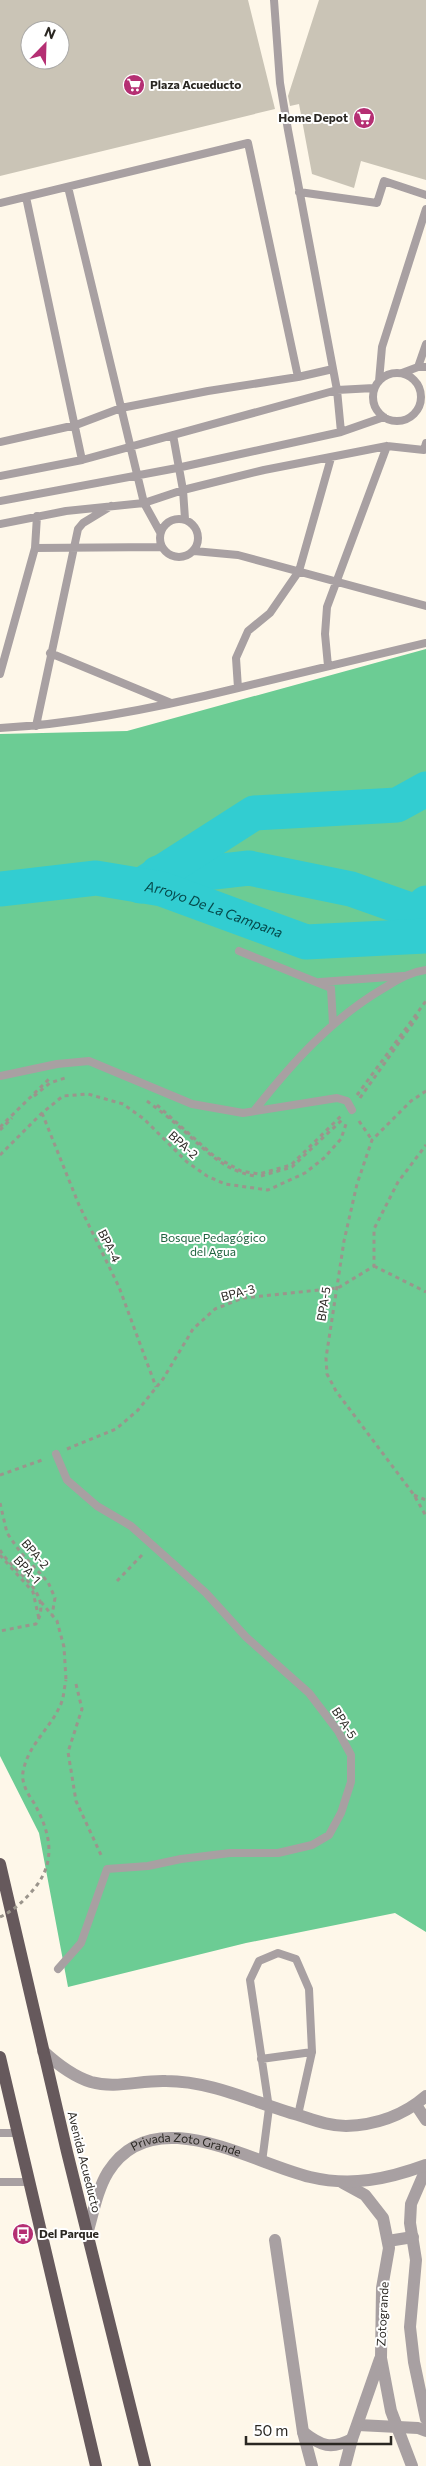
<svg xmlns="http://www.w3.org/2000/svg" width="426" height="2466" viewBox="0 0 426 2466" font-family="Commissioner,sans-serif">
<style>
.forest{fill:#6ccc94}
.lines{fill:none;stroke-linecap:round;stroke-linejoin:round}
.river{stroke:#32cdd1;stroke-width:35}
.building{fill:#cac4b6;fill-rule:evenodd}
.path{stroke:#9b958c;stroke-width:3;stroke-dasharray:4 4;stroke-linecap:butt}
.service{stroke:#a8a0a2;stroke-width:8}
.minor{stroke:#a8a0a2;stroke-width:12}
.primary{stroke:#66595c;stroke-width:12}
.path-bridge{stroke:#9b958c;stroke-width:3;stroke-dasharray:4 4;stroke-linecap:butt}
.labels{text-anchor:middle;stroke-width:4;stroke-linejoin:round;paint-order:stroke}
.poi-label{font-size:12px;font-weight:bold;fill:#2a2722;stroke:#fff;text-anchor:start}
.street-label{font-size:12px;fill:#2a2722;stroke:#fff}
.park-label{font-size:12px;fill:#206541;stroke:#fff}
.water-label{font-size:14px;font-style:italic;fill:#05494b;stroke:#fff}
</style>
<rect width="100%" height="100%" fill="#fef7e9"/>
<path class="forest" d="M426,649v1283l-31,-19 -149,30 -178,44 -29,-154 -39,-77v-1022l127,-3z"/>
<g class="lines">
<g class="river">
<path d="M158,873l38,1 53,-6 102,21 65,23 10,-9"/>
<path d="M140,886l114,-73 143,-8 29,-16"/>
<path id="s1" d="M0,889l96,-11 66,11 144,53 120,-6"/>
</g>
</g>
<path class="building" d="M0,0h248l27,109 -275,67zM30,30h30v30h-30z
M319,0h107v180l-65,-19 -7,27 -42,-14 -13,-70 -9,2 -2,-10z"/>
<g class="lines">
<path class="path" d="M426,1091l-15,10 -39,39 -15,44 -13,57 -18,117 1,16 9,17 78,104 12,21
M357,1095l69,-94
M34,1096l16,-13 15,-5
M360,1098l60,-85
M147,1101c12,9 25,19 36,29 22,20 41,41 72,46
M157,1105l57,51 27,15 18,3 32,-9 50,-49
M42,1113l37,92 40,82 37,100
M359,1121l13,19
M0,1127l49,-48
M0,1130l12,-12
M0,1155l42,-42 21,-17 25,-2 35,10 21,15 43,43 20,14 18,8 43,6 37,-17 19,-15 17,-19 6,-18
M261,1176l31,-9 52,-49
M374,1266l52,26
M67,1449l49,-20 22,-19 25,-31 30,-50 22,-20 28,-11 95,-10 36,-22v-37l24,-47 28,-37
M0,1475l45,-16
M414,1495l12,5
M0,1503l7,30 14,20 27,29 7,16 -3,17
M0,1550c13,23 55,42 36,74l-36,7
M0,1555l33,37 6,27
M117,1581l26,-27
M41,1602l16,19 7,26 2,33
M76,1684l6,25 -14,43 8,49 26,56"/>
<path class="service" d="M274,0l6,83 8,47 49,260 4,42
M68,187l76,316 16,29
M299,192l78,11 7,-22 42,14
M26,197l56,263
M0,203l248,-60 50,234 -90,14 -87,17 -45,17 -76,17
M418,367l8,-23
M402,373l16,-6h8
M373 397a24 24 0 1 1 48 0a24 24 0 1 1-48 0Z
M298,377l35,-8
M379,381l3,-34 44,-138
M173,435l10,55 2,29
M0,476l82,-16 255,-70 37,-2
M0,501l177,-33 164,-36 43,-15
M160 538a19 19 0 1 1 38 0a19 19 0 1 1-38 0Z
M0,524l66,-13 78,-8 39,-13 81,-20 123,-24 37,4 2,-7
M35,548l127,-1
M194,551l44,4 188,51
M50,653l121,50
M328,666l-3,-32 2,-27 60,-161
M0,674l35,-126 2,-32
M238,688l188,-45
M36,726l42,-197 5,-6 28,-17
M0,728c79,-4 161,-21 238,-40l-2,-30 12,-27 22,-18 29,-42 32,-113
M239,951l92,37 2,36
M320,982l83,-6
M0,1076l57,-12 32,-3 103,43 51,9 94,-15 10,3 5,9
M254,1111c38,-48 77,-92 130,-123 15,-9 26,-16 42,-18
M56,1454l11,26 30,26 34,20 75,67 40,44 63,56 29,38 13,24v27l-10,31 -12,22 -17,10 -34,8h-48l-49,6 -33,7 -41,3 -26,74 -23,26
M261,2059l51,-7
M0,2133h17
M262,2162l7,-54 -19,-128 9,-19 19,-8 18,6 13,30 3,63 -14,63
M0,2182h30"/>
<g class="minor">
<path d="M43,2051c14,13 29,25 48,31 25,7 49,-2 75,-1 46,0 89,22 132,34 16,5 31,11 48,11 30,-1 57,-10 80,-30"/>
<path d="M416,2105l10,15"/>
<path d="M426,2169l-15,35 -1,19 6,37 -6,67 4,35 12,57"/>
<path d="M343,2183l22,12 18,23 6,30 -7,40 -1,70 10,53 21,55"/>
<path id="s2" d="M87,2234c6,-20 10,-44 21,-62 45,-72 141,-10 202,5 41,10 78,2 116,-12"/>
<path d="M275,2240l28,192 9,34"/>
<path d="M388,2241l25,-4"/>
<path d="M358,2425l60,3 8,3"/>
<path d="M303,2432c18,14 28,18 49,7"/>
<path d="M345,2466l7,-27 28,-80"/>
</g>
<path class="primary" d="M0,1864l67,288 78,314
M0,2057l96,409"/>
<path class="path-bridge" d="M0,1917c15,-7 27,-19 37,-32 20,-27 12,-55 -3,-82 -6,-9 -13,-20 -11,-31 5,-27 26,-42 37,-66 4,-8 4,-18 6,-26"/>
</g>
<defs>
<g id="supermarket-disc" transform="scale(1.125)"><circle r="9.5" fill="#b52f73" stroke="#fff"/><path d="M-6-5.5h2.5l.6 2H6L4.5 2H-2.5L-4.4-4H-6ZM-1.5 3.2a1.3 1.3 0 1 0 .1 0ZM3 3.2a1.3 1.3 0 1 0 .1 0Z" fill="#fff"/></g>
<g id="bus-disc" transform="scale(1.125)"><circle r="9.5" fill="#b52f73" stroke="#fff"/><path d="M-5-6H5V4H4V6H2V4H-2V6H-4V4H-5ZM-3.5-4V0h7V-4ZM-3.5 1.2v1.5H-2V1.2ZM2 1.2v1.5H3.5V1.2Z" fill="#fff"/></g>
</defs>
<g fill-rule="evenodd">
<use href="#supermarket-disc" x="134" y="85"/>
<use href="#supermarket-disc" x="364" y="118"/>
<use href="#bus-disc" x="23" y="2234"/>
</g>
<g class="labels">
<g class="poi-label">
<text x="150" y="89">Plaza Acueducto</text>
<text x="348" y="122" text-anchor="end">Home Depot</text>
<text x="39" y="2238">Del Parque</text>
</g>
<g class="street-label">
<text transform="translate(183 1145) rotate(42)" y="4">BPA-2</text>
<text transform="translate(109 1246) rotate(63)" y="4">BPA-4</text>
<text transform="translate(238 1293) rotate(-15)" y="4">BPA-3</text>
<text transform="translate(324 1304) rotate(-81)" y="4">BPA-5</text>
<text transform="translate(35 1554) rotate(49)" y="4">BPA-2</text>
<text transform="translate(27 1570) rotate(47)" y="4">BPA-1</text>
<text transform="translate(344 1723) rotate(57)" y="4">BPA-5</text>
<text dy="4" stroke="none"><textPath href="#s2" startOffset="156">Privada Zoto Grande</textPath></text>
<text transform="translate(84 2162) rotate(76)" y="4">Avenida Acueducto</text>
<text transform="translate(383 2314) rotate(-87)" y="4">Zotogrande</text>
</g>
<g class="park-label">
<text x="213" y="1242">Bosque Pedagógico<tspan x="213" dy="14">del Agua</tspan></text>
</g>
<g class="water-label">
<text dy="5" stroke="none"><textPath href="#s1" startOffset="219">Arroyo De La Campana</textPath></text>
</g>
</g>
<g transform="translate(45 45) rotate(23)"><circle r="24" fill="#ffffff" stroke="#aaa9a7"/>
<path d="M0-4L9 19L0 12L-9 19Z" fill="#b52f73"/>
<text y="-8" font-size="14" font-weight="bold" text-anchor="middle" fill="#2a2722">N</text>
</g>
<path d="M246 2436v8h145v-8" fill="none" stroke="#2a2722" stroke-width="2.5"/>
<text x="254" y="2436" font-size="15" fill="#2a2722" stroke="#ffffff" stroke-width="4" paint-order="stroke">50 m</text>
</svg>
